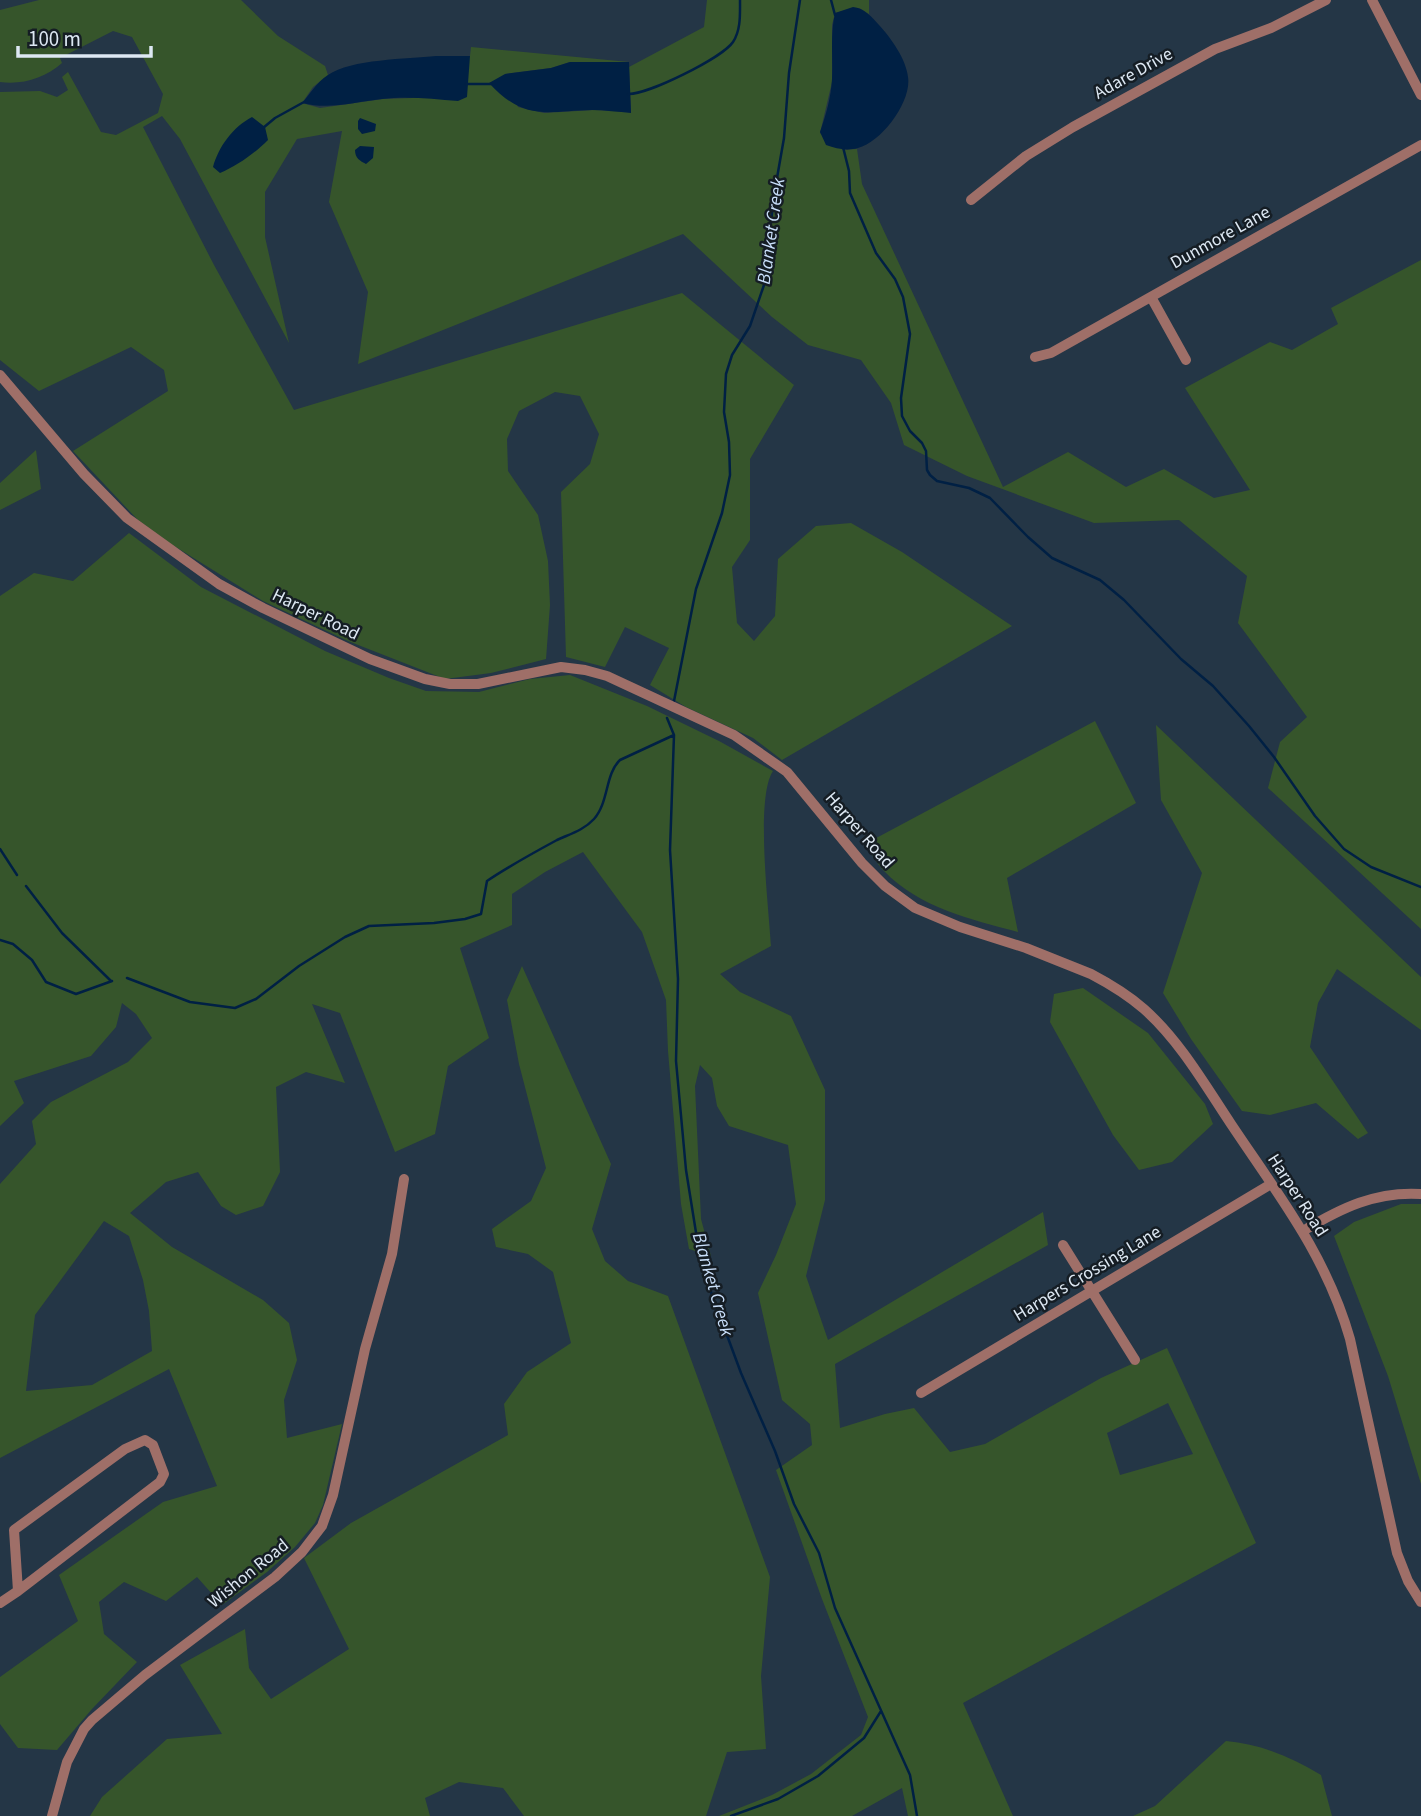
<svg xmlns="http://www.w3.org/2000/svg" width="1421" height="1816" viewBox="0 0 1421 1816" font-family="'Source Sans 3',sans-serif">
<style>
.green{fill:#36552b;fill-rule:evenodd}
.water{fill:#002044}
.lines{fill:none;stroke-linecap:round;stroke-linejoin:round}
.stream{stroke:#002044;stroke-width:2.5}
.minor{stroke:#9f6f68;stroke-width:10}
.labels{text-anchor:middle;stroke-width:5;stroke-linejoin:round;paint-order:stroke}
.street-label{font-size:18px;fill:#dde8f3;stroke:#151d24}
.water-label{font-size:19px;font-style:italic;fill:#c9dffa;stroke:#151d24}
</style>
<rect width="100%" height="100%" fill="#243646"/>
<path class="green" d="M39,0h202l37,36 47,30 3,9 -15,12 -11,16 18,5 63,-9 29,-1 58,-42 1,-9 158,15h-59l-19,6 -46,6 13,33 26,6 50,-3 37,2 -2,-45 75,-40 3,-27h162v14l-10,-6 -24,5 -3,12v57l-12,51 23,17 14,-1 5,35 141,303 65,-35 58,35 38,-18 50,29 36,-8 -65,-102 85,-46 22,8 46,-26 -7,-16 90,-48v669l-153,-141 12,-46 27,-25 -69,-94 9,-47 -68,-56 -85,3 -127,-47 -63,-31 -13,-42 -30,-43 -53,-15 -36,-28 -89,-83 -325,130 10,-72 -39,-90 13,-71 -45,8 -32,53v45l24,106 -109,-204 -18,-23 -19,11 71,138 80,145 388,-117 112,92 -44,74v81l-18,27 5,56 17,18 21,-25 3,-57 38,-33 35,-3 51,29 110,74 -230,134 -29,-22 -67,-31 -36,-22 19,-37 -44,-21 -20,40 -39,-10 -5,-165 29,-28 9,-30 -19,-38 -25,-4 -36,19 -12,28 1,32 30,44 10,46 2,44 -4,54 -55,14 -46,6 -97,-38 -85,-40 -92,-57 -33,-24 -65,-69 95,-60 -4,-21 -33,-23 -92,44 -39,-31v-268l40,-1 17,6 11,-7 -6,-13 6,-5 33,60 15,3 42,-22 5,-19 -31,-57 -19,-6 -53,27 2,5c-17,15 -39,22 -62,19v-72z
M36,450l5,39 -41,21v-27z
M129,533l72,54 124,64 64,27 37,13 53,1 51,-13 40,-4 77,31 72,35 54,30c-18,27 -4,138 -2,175l-51,28 20,18 51,24 34,74v110l-19,76 22,64 215,-128 5,33 -213,119 5,64 45,-14 29,-6 36,44 35,-8 116,-66 66,-30 89,195 -293,160 50,113h-105l-6,-28 -50,28h-133l53,-21 39,-21 50,-39 7,-18 -46,-118 -46,-129 36,-25 -2,-21 -28,-24 -24,-107 18,-38 20,-51 -8,-59 -59,-19 -12,-20 -5,-28 -12,-13 -5,21 6,133 10,37 -22,-7 -8,-45 -13,-153 -2,-51 -24,-68 -59,-80 -38,20 -33,22v31l-52,23 29,90 -41,28 -13,68 -40,18 -55,-139 -28,-9 33,79 -39,-11 -30,15 4,85 -17,34 -27,9 -15,-9 -23,-34 -32,10 -36,31 42,34 91,53 26,23 8,37 -13,40 3,38 55,-14 -19,81 -8,18 -20,24 -28,25 -45,33 -25,-28 -31,24 -42,-19 -25,20 5,32 33,28 -45,47 -35,41 -39,-2 -18,-24v-47l78,-56 -19,-46 104,-73 54,-16 -48,-117 -169,89v-274l36,-40 -4,-23 19,-19 77,-40 24,-24 -16,-24 -14,-11 -6,24 -25,29 -77,25 10,22 -24,23v-530l34,-23 39,8zM104,1221l25,15 14,44 6,31 3,40 -60,34 -66,6 9,-76zM1168,1403l25,51 -73,21 -13,-42z
M1095,721l41,82 -129,75 11,54c-48,-13 -98,-24 -134,-61 -7,-7 -13,-18 -19,-27z
M1156,725l265,252v53l-84,-61 -19,34 -8,44 58,86 -10,6 -42,-36 -46,12 -28,-4 -51,-72 -28,-46 39,-120 -41,-73z
M522,966l89,198 -19,65 13,32 23,20 40,15 102,281 -9,99 5,73 -39,3 -21,64h-182l-21,-28 -44,-6 -34,16 5,18h-340l12,-19 65,-58 55,-5 -42,-69 65,-36 4,39 22,31 78,-50 -45,-91 47,-35 157,-88 -4,-31 23,-32 44,-29 -18,-71 -25,-18 -32,-7 -4,-18 39,-28 15,-33 -27,-104 -12,-64z
M1083,988l65,45 57,71 8,20 -41,38 -33,8 -26,-35 -63,-113 4,-28z
M1401,1204h20v280l-33,-108 -54,-140 20,-14z
M1226,1741c35,3 65,16 95,34l11,41h-199l22,-10z"/>
<path class="water" d="M853,7c11,1 19,10 26,18 12,13 27,34 29,52 4,24 -26,65 -50,71 -11,3 -21,1 -32,-3l-6,-13c6,-17 11,-35 12,-53 1,-22 -2,-44 3,-66z
M436,56h34l-3,41 -9,4c-25,-2 -51,-5 -76,-2 -28,3 -52,11 -80,4 9,-10 14,-20 26,-28 23,-16 79,-16 108,-19z
M570,62h59l2,51c-13,-1 -26,-3 -39,-3 -46,1 -67,12 -103,-27l16,-9 46,-6z
M252,117l13,10 3,13c-13,13 -31,26 -48,33l-7,-6c6,-21 20,-40 39,-50z
M360,118l16,6 -1,7 -13,3 -4,-5v-8z
M360,146l14,1 -1,11 -7,6c-6,-3 -11,-6 -11,-14z"/>
<g class="lines">
<path class="stream" d="M831,0l4,15
M466,84h25
M628,94c19,1 94,-36 105,-52 8,-12 7,-28 7,-42
M263,128l12,-10 29,-16
M843,147l6,24 1,22 26,60 19,26 8,18 7,37 -9,64 1,18 8,15 12,12 4,8 1,19 3,5 7,6 32,7 21,10 38,39 24,21 48,22 24,20 57,59 32,27 36,40 25,31 41,59 29,33 27,18 50,20
M674,701l22,-112 26,-76 8,-38 -1,-33 -5,-30 2,-38 6,-19 18,-29 14,-41 10,-90 10,-57 5,-65 11,-73
M667,718l7,17 -4,115 8,129 -2,82 10,109 12,75 10,39 33,89 34,78 19,53 25,49 16,55 75,167 7,41
M0,849l17,26
M26,886l36,47 49,48
M0,940l13,4 19,16 14,22 30,12 36,-13
M127,978l63,24 45,6 21,-9 43,-33 46,-29 24,-11 65,-3 31,-4 16,-5 6,-33c22,-15 46,-28 70,-41 13,-6 27,-10 37,-21 15,-17 11,-45 26,-59l54,-25
M731,1816l47,-17 40,-23 46,-38 17,-27"/>
<path class="minor" d="M1372,0l49,95
M971,200l55,-44 47,-29 142,-78 56,-21 55,-28
M1151,297l35,63
M1035,357l16,-4 370,-208
M0,375l84,99 43,44 92,66 44,24 107,51 55,20 25,5h28l83,-17 24,3 22,6 127,59 53,37 75,91 23,23 30,22 45,19 66,21 65,26c19,10 37,21 53,35 36,32 61,76 87,115 48,72 95,131 119,215l47,214 11,28 13,21
M1303,1231c38,-23 73,-40 118,-37
M1063,1245l72,115
M921,1393l350,-209
M0,1603l18,-12 142,-109 4,-8 -11,-29 -8,-5 -20,9 -111,81 4,61
M52,1816l15,-54 17,-33 8,-9 53,-45 130,-98 27,-25 20,-26 11,-31 32,-146 27,-95 12,-75"/>
</g>
<g class="labels">
<g class="street-label">
<text transform="translate(1133 73) rotate(-29)" y="6">Adare Drive</text>
<text transform="translate(1220 237) rotate(-29)" y="6">Dunmore Lane</text>
<text transform="translate(316 614) rotate(26)" y="6">Harper Road</text>
<text transform="translate(860 830) rotate(49)" y="6">Harper Road</text>
<text transform="translate(1298 1195) rotate(57)" y="6">Harper Road</text>
<text transform="translate(1087 1273) rotate(-31)" y="6">Harpers Crossing Lane</text>
<text transform="translate(248 1573) rotate(-39)" y="6">Wishon Road</text>
</g>
<g class="water-label">
<text transform="translate(770 231) rotate(-82)" y="7">Blanket Creek</text>
<text transform="translate(714 1284) rotate(74)" y="7">Blanket Creek</text>
</g>
</g>
<path d="M18 46v10h133v-10" fill="none" stroke="#dde8f3" stroke-width="3.5"/>
<text x="28" y="46" font-size="21" fill="#dde8f3" stroke="#151d24" stroke-width="5" paint-order="stroke">100 m</text>
</svg>
